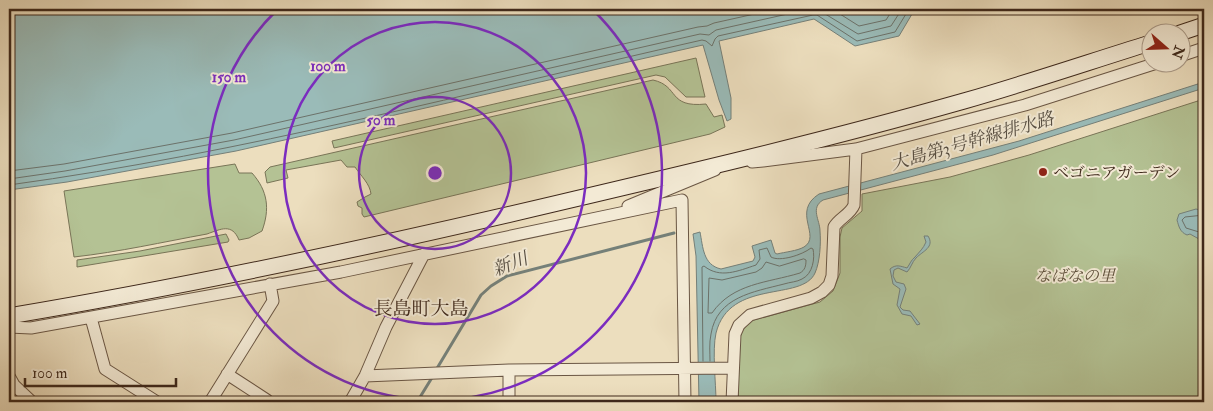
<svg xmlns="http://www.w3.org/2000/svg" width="1213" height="411" viewBox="0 0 1213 411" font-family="'IM FELL Double Pica','Noto Serif JP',serif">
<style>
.green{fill:#b4c294;stroke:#797558}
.water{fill:#9abbb8;stroke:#758079}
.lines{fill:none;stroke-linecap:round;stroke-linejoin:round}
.shore{stroke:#6c726a;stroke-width:1}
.stream{stroke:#758079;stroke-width:3}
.street-casing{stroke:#6a5644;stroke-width:13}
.secondary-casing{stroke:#3e281b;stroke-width:17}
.street{stroke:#f3ead5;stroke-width:11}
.secondary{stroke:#f3ead5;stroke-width:15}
.ring{fill:none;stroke:#7b2cbf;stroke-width:2.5}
.poi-dot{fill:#8f2418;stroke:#f3ead5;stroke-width:2}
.labels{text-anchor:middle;stroke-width:4;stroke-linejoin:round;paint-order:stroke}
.poi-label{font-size:16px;fill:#3e281b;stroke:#f3ead5;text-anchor:start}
.park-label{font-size:16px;font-style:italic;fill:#5c4e39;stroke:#f3ead5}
.water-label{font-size:18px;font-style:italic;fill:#554d42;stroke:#f3ead5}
.quarter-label{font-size:19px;fill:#3e281b;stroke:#f3ead5}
.centre{fill:#7b2cbf;stroke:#f3ead5;stroke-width:2.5}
.ring-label{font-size:15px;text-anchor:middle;font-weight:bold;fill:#7b2cbf;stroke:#f3ead5;stroke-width:4;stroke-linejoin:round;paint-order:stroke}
</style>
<rect width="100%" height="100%" fill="#ecdebe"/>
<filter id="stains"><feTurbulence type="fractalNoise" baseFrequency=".004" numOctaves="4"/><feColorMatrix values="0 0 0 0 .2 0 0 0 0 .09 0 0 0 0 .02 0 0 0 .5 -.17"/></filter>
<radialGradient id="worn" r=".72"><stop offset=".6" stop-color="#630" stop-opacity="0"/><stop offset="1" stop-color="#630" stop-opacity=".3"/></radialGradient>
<path class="green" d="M696,58l9,39h-19l-21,-20 -9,-2 -322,73 -2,-7z
M653,80c27,6 14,28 53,24l8,13 8,-2 3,12 -15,7 -346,83 -2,-3v-6l-4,-2 -1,-4 8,-5 6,-3c-1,-10 -10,-18 -16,-27h-8l-6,-7 -55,10 2,8 -21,5 -2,-11 5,-5z
M1204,99v303h-466l1,-61 3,-10 8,-10 70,-19 13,-11 7,-18v-36l2,-9 20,-17v-17l88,-17 79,-22z
M235,164l4,9h13c16,18 18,36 10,58l-13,7 -10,2c-7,-17 -18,-11 -32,-6 -44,8 -88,18 -133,23l-10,-66z
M226,234l3,6 -1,2 -151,25v-7l63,-9z"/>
<path class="water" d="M9,9h906l-16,27 -44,10 -41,-27 -95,22 12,57v21l-4,2 -8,-21 -16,-55 -467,106 -169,31 -58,8z
M1204,82v6l-211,67 -170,45c-13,8 -3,20 -3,31 1,12 0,31 -5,42 -13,29 -85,5 -99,60 -4,18 0,50 0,69h-17l-3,-146 -3,-22 7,-2c3,15 3,33 21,37l32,-8 2,-4 -3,-11 19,-6 4,13 2,1c8,-2 20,-3 27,-7 18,-11 -13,-35 15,-53l200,-53z
M1196,209l8,2v41l-5,-13 -9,-5 -3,1c-7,-3 -8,-8 -10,-15l2,-6z
M924,236h4c7,11 -5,15 -12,22 -4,4 -5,10 -9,14l-9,-4 -4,2 -1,6 3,6 8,2 2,5 -6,18 3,3 7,1 10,13 -3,1 -6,-9 -9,-2 -5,-9 3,-16 -7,-5 -3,-15c6,-5 10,-3 17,-1 3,-4 4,-8 8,-11 5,-6 8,-8 11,-15z"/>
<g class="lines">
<path class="shore" d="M817,9l41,25 33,-8 11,-17
M832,9l27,17 27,-6 7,-11
M9,171l55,-7 168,-31 466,-106 9,-1 7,-3 63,-14
M9,179l56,-8 169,-31 466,-106 9,1 7,-5 94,-21
M9,185c234,-32 463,-93 693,-145l4,1 6,5 3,-7 3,-3 95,-21h4l40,26 38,-9 14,-23
M1204,215l-19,2 -3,3 4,8 13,4 5,6
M804,259l2,1c0,6 -1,10 -6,13 -33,10 -67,10 -88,40h-4l1,-35 13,2 34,-8 6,-4 4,-6 13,4z
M703,361l-1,-94 2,-1c16,13 34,5 52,-1l4,-6 -1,-9 8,-2 4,9c9,5 31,-2 40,-9l2,1c2,9 0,25 -11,30 -5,3 -12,3 -18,5 -31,8 -67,13 -73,50 -2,9 -1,19 -1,27"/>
<path class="stream" d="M436,370l45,-75 10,-9 16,-10 167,-43
M417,402l16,-26"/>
<g class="street-casing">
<path id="street" d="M1180,56l24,-8
M752,162l11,-1 93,-12 169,-44 135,-43
M628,206l87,-36
M91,318l14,51 52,33
M9,327l22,1 310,-56 341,-72 3,202
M509,370v32
M227,374l40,26 -1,2
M9,376l5,9 18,17
M365,376l144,-6 224,-2
M210,402l63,-101 -3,-17
M350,402l15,-26 21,-49 38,-73
M732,402l3,-68 4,-9 11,-10 61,-17 11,-6 7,-7 3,-9 2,-49c5,-9 16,-12 20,-22l2,-56"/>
</g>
<g class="secondary-casing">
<path id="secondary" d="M1180,33l24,-8
M9,316c184,-31 367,-70 549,-113 136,-32 272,-64 406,-102 63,-18 125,-39 186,-58"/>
</g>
<use href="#street" class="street"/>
<use href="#secondary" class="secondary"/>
</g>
<g class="ring">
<circle cx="435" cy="173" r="76"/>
<circle cx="435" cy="173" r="151"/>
<path d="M593 10A227 227 0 1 1 277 10"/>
</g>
<circle class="poi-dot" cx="1043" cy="172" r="5"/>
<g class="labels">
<g class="poi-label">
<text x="1053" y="178">ベゴニアガーデン</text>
</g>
<g class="park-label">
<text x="1075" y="281">なばなの里</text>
</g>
<g class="water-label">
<text transform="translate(972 141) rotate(-16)" y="6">大島第3号幹線排水路</text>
<text transform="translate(510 264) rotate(-21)" y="6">新川</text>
</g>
<g class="quarter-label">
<text x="421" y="315">長島町大島</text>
</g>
</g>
<circle cx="435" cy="173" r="8" class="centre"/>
<g class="ring-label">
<text x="328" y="71">100 m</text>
<text x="229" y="82">150 m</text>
<text x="381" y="125">50 m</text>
</g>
<rect width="1213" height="411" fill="none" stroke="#ecdebe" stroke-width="30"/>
<rect x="10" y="10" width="1193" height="391" fill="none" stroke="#3e281b" stroke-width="2.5"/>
<rect x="15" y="15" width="1183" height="381" fill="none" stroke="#3e281b"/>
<g transform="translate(1166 48) rotate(110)"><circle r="24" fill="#f3ead5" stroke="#ab9c8b"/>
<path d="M0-4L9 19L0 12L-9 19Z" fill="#8f2418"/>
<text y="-8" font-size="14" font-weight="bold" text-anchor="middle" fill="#3e281b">N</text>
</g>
<path d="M25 378v8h151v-8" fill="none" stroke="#3e281b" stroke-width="2.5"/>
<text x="32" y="378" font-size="15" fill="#3e281b" stroke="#f3ead5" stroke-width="4" paint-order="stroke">100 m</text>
<rect width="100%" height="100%" filter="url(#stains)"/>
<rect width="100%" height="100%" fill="url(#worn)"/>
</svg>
